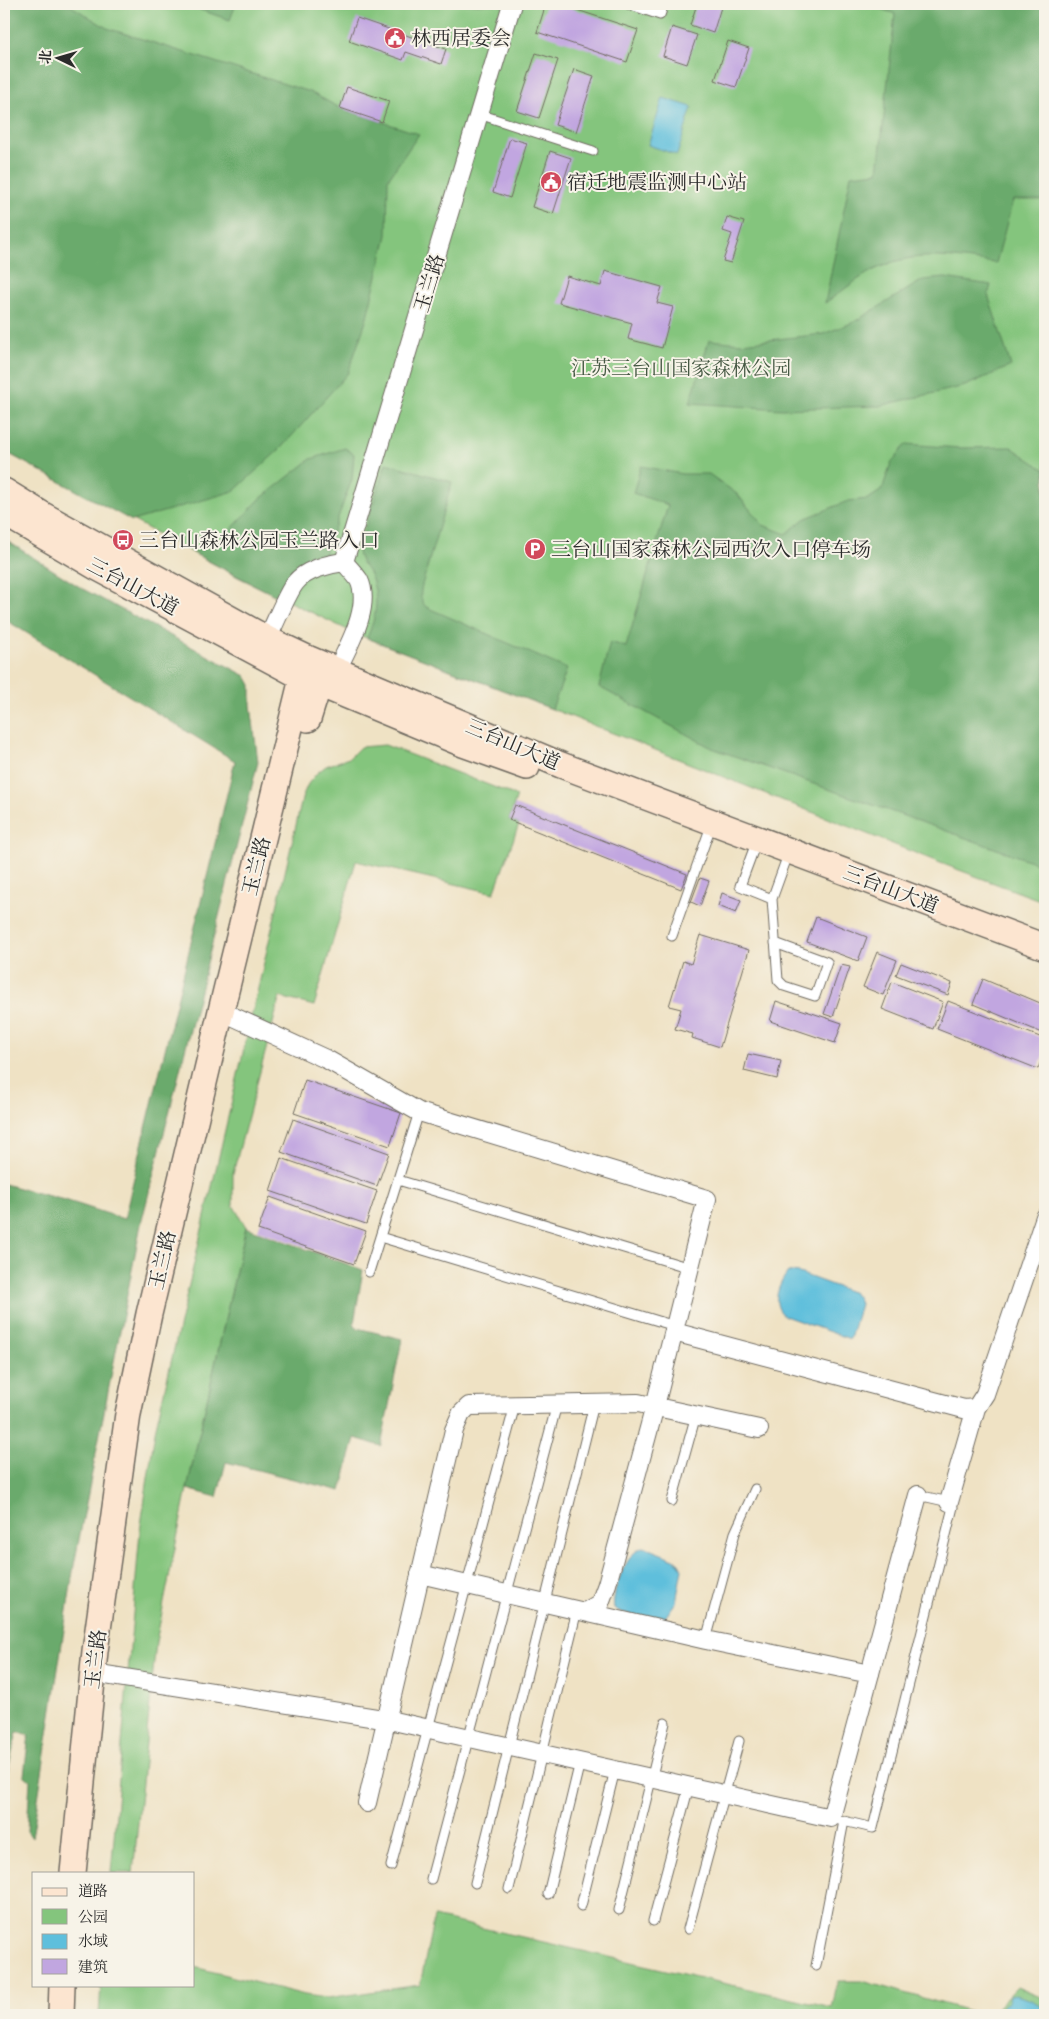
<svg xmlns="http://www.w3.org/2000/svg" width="1049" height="2019" viewBox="0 0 1049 2019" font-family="'IM FELL DW Pica','Noto Serif SC',serif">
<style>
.green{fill:#84c57d;stroke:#587854}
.forest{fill:#6baa6c;stroke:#4b6a4c}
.water{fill:#5ebfdc;stroke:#447584}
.building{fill:#c1a6e0}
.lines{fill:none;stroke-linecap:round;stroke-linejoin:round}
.lane-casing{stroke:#706b61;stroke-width:11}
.street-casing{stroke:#706b61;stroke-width:20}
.secondary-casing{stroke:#706b61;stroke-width:28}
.lane{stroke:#fff;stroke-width:9}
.street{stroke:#fff;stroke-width:18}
.secondary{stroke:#fce5d0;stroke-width:25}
.labels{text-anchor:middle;stroke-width:4;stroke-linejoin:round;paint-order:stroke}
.poi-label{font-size:20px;fill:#2b2b2b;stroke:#f7f3e8;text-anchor:start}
.street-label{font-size:20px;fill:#2b2b2b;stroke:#f7f3e8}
.park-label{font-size:20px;fill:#465944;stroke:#f7f3e8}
</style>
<rect width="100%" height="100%" fill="#f7f3e8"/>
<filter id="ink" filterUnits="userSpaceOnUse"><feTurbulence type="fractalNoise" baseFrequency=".02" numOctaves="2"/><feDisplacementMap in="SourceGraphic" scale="10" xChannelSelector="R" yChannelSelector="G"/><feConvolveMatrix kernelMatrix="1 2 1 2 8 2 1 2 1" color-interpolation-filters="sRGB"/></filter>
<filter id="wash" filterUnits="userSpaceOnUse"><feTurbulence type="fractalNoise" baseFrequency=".0096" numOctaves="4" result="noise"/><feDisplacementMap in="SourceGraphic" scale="20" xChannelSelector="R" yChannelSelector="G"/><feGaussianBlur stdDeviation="1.12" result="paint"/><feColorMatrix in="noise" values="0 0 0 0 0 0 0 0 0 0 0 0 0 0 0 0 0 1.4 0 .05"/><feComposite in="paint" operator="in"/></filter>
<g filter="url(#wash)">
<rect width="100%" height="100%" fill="#efe2c4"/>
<path class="green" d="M4,4h1041v898l-102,-38 -391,-155 -198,-76 -116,-56 -234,-126z
M385,745l132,51 -8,24 10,4 -25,69 -138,-32 -42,145 -34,-9 -47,176v32l13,22 -59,262 -31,153 -23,231h-22l29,-342 15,-100 148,-636 5,-11 9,-11 9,-7 23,-8 11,-11z
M434,1917l398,91 6,-27h24l122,34h-885l2,-30h93v-18l111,28 22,3 93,-13z
M1017,1987l28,12v16h-55z"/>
<path class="forest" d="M4,4h64l39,24 203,64 30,16 79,26 -31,45 -1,56 -21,86 -18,52 -67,75 -47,43 -102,30 -128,-70v-382l2,-2 -2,-4z
M183,4h53l-6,16z
M867,4h178l-1,196h-31l-17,63c-37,-4 -78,-13 -113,3 -21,8 -40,25 -58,37l26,-128 27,-3 17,-158z
M945,278l46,7 -3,10 23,71 -46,20 -86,20 -97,3 -92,-6 19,-63 33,3 81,-9 31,-12 69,-42z
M906,444l53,4 52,-1 34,23v396l-333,-118 -113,-61 11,-45 16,5 42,-142 -35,-12 8,-27 41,8h27l28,20 26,31 23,9 18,-15 44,-18 20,-2 14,-9 9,-27z
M345,448l9,6 -2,25 -29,80 -43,39 -87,-45 29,-14 38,-40 51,-40z
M386,463l66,19 -30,103c-2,9 -2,15 4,22l141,62 -15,40 -185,-71c9,-21 13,-39 4,-61 -4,-11 -12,-12 -13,-27z
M4,539l79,50 163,87 5,9v20l7,57 -117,462 -67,341 -42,273 -5,-7 3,-51 -6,-5 5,-40 -12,-3 -13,55v-603l64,17 56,18 111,-458 -231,-142z
M246,1227l117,43 -9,53 3,5 45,11 -21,107 -26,-8 -14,53 -115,-29 -9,35 -30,-8z"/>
<path class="water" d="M663,98l29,9 -15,48 -29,-10z
M788,1272l11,1 55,20 4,5 2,6 -10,35 -65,-23c-15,-11 -7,-31 3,-44z
M644,1547l30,12 5,4 3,6 -6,33 -15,21 -44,-12 -3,-3c-3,-15 13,-58 30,-61z
M1016,1995l16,5 13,9v6h-35l-8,-9 7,-4 1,-6z"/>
<g id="blocks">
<path class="building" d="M546,4h27l-2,4 67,22 -11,32 -90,-30z
M697,4h25l-9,29 -23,-8z
M357,18l89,31 -5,15 -35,-12 -3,8 -54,-19z
M672,27l25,8 -10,29 -24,-8z
M728,41l21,7 -13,39 -21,-7z
M536,53l22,7 -19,58 -22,-7z
M574,69l20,7 -18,56 -21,-7z
M347,87l42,14 -7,21 -42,-14z
M510,138l17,5 -17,55 -17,-6z
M550,151l21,7 -18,56 -21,-7z
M727,217l17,5 -13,41 -8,-2 9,-27 -9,-3z
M605,271l57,16 -5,16 16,4 -11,41 -34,-9 4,-16 -73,-20 8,-27 34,10z
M515,805l172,69 -6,15 -172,-69z
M700,878l9,3 -9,25 -9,-4z
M722,893l19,7 -5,13 -18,-7z
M816,917l51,20 -9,24 -51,-19z
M700,935l49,15 -29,97 -28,-9 1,-4 -18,-5 6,-20 -12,-3 14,-45 8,3z
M877,952l20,8 -14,35 -20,-8z
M901,963l51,20 -4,12 -52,-20z
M841,965l9,2 -17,50 -9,-3z
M983,979l62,26v29l-72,-30z
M892,982l51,20 -10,27 -51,-20z
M776,1001l66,22 -7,20 -65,-22z
M948,1001l97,38v11l-7,19 -101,-40z
M748,1054l33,7 -4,18 -33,-8z
M305,1080l96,33 -11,33 -96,-33z
M293,1119l96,34 -12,33 -96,-34z
M281,1158l96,33 -11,33 -96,-33z
M270,1197l96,34 -12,33 -96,-34z"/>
</g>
</g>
<g filter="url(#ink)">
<use href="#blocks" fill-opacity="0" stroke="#706b61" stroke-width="1"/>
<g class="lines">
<g class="lane-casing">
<path id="lane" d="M628,4l32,11 4,-11
M479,114l114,37
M753,851l-13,35 32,13 13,-36
M772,899l6,81 6,6 31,10 12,-34 -52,-19
M672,936l40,-113
M398,1180l292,88
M380,1237l295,89
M369,1272l50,-160
M672,1501l24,-86
M706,1640l29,-107 20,-44
M831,1818l42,10 80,-321 -4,-5 -31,-7
M391,1866l124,-461
M431,1879l126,-475
M475,1883l119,-479
M509,1889l68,-279
M548,1894l32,-132
M581,1906l34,-136
M619,1910l46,-187
M653,1921l36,-135
M688,1929l51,-188
M816,1966l28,-145"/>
</g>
<g class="street-casing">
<path id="street" d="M344,562l168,-558
M267,639c8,-15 19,-44 28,-56 10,-13 33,-19 49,-21 4,5 11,12 15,18 13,27 -11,66 -22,90
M221,1011l107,49 91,52 288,87 -52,207 -48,178 -7,19 -15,9
M674,1332l290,77 12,-1
M949,1502l27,-94 9,-14 60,-177
M420,1574l286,66 164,34
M93,1673l296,47 442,98 87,-323
M367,1803l87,-373 7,-16 8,-8 169,-3 121,26"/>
</g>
<g class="secondary-casing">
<path id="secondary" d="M4,491l39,24 224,124 40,19 254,107 484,182
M4,513l92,54 206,110 161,67 64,23
M308,719l11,-35 9,-18
M73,1873l22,-222 33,-237 21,-100 72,-303 86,-353
M61,2015l1,-30"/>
</g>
<use href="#lane" class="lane"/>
<use href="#street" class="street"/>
<use href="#secondary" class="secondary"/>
</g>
</g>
<defs>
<g id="civic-disc" transform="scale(1.125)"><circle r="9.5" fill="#d1495b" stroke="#f7f3e8"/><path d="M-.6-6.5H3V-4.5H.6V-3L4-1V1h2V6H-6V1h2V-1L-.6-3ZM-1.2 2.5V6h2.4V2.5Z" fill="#fff"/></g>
<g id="bus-disc" transform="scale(1.125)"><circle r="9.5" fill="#d1495b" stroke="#f7f3e8"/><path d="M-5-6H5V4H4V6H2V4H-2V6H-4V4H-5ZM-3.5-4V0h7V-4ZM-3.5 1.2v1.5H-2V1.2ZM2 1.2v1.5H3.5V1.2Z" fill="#fff"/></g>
<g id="parking-disc" transform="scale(1.125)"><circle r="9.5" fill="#d1495b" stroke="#f7f3e8"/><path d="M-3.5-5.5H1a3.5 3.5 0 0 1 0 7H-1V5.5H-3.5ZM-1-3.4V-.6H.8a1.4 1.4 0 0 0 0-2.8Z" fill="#fff"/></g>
</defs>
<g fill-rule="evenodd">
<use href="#civic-disc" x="395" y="38"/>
<use href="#civic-disc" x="551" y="182"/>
<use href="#bus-disc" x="123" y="540"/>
<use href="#parking-disc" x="535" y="549"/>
</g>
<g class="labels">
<g class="poi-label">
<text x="411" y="45">林西居委会</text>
<text x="567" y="189">宿迁地震监测中心站</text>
<text x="139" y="547">三台山森林公园玉兰路入口</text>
<text x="551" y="556">三台山国家森林公园西次入口停车场</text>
</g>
<g class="street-label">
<text transform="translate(429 283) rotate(-73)" y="7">玉兰路</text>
<text transform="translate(133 586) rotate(28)" y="7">三台山大道</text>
<text transform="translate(513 744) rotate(23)" y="7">三台山大道</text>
<text transform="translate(256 866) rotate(-76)" y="7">玉兰路</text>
<text transform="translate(891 889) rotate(21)" y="7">三台山大道</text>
<text transform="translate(162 1260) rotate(-77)" y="7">玉兰路</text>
<text transform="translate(95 1659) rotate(-83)" y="7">玉兰路</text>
</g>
<g class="park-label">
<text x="681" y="375">江苏三台山国家森林公园</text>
</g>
</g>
<rect width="1049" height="2019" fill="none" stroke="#f7f3e8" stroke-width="20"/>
<rect x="32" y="1872" width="162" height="115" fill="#f7f3e8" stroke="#a5a39c"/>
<rect x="42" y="1888" width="25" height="8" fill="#fce5d0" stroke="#a5a39c"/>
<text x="78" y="1896" font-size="15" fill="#2b2b2b">道路</text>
<rect x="42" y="1909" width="25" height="15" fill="#84c57d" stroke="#a5a39c"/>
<text x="78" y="1922" font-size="15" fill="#2b2b2b">公园</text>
<rect x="42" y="1934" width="25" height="15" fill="#5ebfdc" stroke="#a5a39c"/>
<text x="78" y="1946" font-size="15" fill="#2b2b2b">水域</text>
<rect x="42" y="1959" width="25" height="15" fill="#c1a6e0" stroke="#a5a39c"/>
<text x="78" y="1972" font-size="15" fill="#2b2b2b">建筑</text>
<g transform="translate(58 58) rotate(275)" stroke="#f7f3e8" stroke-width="4" paint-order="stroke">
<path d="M0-4L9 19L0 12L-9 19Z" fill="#2b2b2b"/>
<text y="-8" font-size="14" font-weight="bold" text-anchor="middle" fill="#2b2b2b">北</text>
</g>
</svg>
